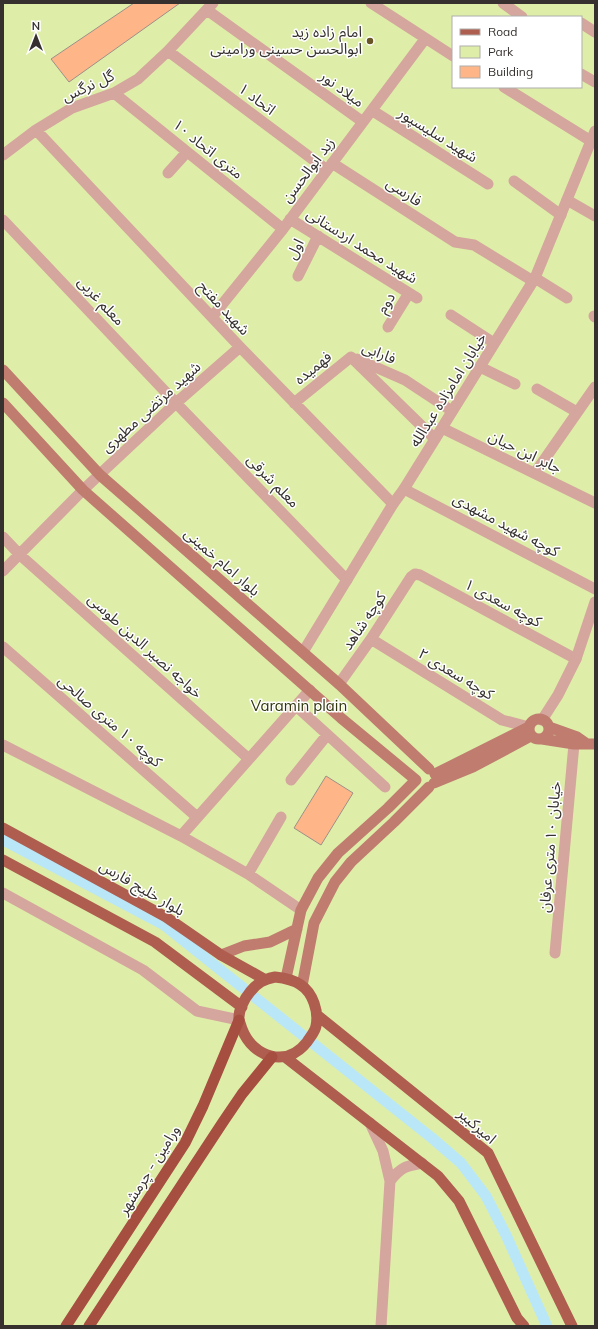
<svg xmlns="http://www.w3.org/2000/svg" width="598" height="1329" viewBox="0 0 598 1329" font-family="Mulish,'Noto Sans Arabic',sans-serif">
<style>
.green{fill:#deeea9;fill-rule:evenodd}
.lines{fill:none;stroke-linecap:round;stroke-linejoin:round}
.canal{stroke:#bae7f7;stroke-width:11}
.building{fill:#feb689;stroke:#9c9088}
.minor{stroke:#d5a69d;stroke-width:11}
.tertiary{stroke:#d5a69d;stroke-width:11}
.secondary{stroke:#bf7c6f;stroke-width:11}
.primary{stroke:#ae5d4f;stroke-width:11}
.trunk{stroke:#a64e40;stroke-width:11}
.poi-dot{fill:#685523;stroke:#fff;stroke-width:1.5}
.labels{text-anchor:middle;stroke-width:3;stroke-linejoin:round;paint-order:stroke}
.poi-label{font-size:15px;fill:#36312e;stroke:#fff;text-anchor:end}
.street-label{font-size:15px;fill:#36312e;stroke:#fff}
.park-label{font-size:15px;fill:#2f360b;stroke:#fff}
</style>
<rect width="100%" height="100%" fill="#fef9f6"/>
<path class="green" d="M3,3h592v1323h-592zM453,17h128v70h-128z"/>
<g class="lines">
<path class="canal" d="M3,840l161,85 268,213 29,25 25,33 20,39 41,91"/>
</g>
<path class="building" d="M134,3h46l-111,79 -18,-23z
M326,776l27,17 -32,52 -27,-17z"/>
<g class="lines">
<path class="minor" d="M371,3l82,53
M503,3l19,14
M207,10l156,112
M581,23l14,9
M168,51l159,119
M581,74l14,8
M504,87l87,54
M114,93l169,136
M373,111l115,73
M36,130l204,217 153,157
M3,155l33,-25 36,-22 42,-15 24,-14 30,-28 45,-48
M332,163l123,79 19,3 59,36
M168,173l19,-21
M514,181l47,34
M567,200l28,16
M290,219l127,79
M3,220l173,183 171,177
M298,276l20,-40
M535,278l32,20
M451,315l43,28
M594,316l1,1
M212,317l71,-88 142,-190
M388,327l21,-34
M351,357l84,82
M357,359l48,21 47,31
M480,367l35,17
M537,389l40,23
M294,403l57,-46
M442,428l153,75
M535,473l60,-86
M404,489l191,100
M3,537l17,18 229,204
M3,571l80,-81 93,-87 64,-56
M371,639l131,81 27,7
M3,647l194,170
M339,684l32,-45 40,-62 4,-3 5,1 156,84
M296,706l89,81
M3,745l178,91 67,38 53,36
M291,780l36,-45
M181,836l129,-146
M248,874l33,-57
M3,893l140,77 54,41 42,9
M555,953l19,-209"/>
<path class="tertiary" d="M303,652l90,-148 11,-15 131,-211 60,-147
M542,720l16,-25 18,-36 19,-57
M370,1123l13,28 7,30 -9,145
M390,1181c11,-14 16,-15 32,-18"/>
<path class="secondary" d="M3,370l97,105 239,209 90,85
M3,403l80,87 258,228 75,62 -28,28 -50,45 -20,25 -17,32 -15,68
M529 729a10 10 0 1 1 20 0a10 10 0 1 1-20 0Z
M549,727l28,10 10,7
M542,739l32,5h21
M435,774l94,-47
M434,783l39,-16 58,-31
M221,955l23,-9 26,-4 27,-13
M302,986l12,-63 21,-41 16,-20 43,-40 35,-35"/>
<path class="primary" d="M3,828l163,89 55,38 43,24
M3,860l152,82 87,65
M275,977c9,1 19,3 26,8 12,8 18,27 15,41 -1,6 -6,11 -9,16 -20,26 -54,16 -65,-13 -1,-3 -2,-6 -3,-9 -1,-9 5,-21 11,-28 7,-9 14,-13 25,-15z
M317,1015l171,138 84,173
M285,1057l153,119 21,25 58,117 7,8"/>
<path class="trunk" d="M66,1326l119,-183 18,-37 36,-86
M89,1326l134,-204 19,-28 30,-37"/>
</g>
<circle class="poi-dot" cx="370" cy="41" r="4"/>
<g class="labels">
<g class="poi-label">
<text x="362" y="37">امام زاده زید<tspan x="362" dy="17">ابوالحسن حسینی ورامینی</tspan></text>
</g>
<g class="street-label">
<text transform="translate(88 86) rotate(-24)" y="5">گل نرگس</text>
<text transform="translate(342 89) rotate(36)" y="5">میلاد نور</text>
<text transform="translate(257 99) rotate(37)" y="5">اتحاد ۱</text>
<text transform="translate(438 135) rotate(32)" y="5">شهید سلیسپور</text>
<text transform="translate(208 149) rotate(39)" y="5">۱۰ متری اتحاد</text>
<text transform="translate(308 170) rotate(-53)" y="5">زید ابوالحسن</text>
<text transform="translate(404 192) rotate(33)" y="5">فارسی</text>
<text transform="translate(362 246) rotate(32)" y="5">شهید محمد اردستانی</text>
<text transform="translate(295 249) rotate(-63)" y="5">اول</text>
<text transform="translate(101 301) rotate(47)" y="5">معلم غربی</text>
<text transform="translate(386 303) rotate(-59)" y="5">دوم</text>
<text transform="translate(224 308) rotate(47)" y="5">شهید مفتح</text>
<text transform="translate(379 353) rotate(22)" y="5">فارابی</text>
<text transform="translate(313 368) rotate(-39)" y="5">فهمیده</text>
<text transform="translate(448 390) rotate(-58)" y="5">خیابان امامزاده عبدالله</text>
<text transform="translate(151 407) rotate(-42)" y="5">شهید مرتضی مطهری</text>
<text transform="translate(525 452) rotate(26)" y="5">جابر ابن حیان</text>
<text transform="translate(273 481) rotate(46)" y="5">معلم شرقی</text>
<text transform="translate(506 525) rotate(28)" y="5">کوچه شهید مشهدی</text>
<text transform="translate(222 562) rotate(41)" y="5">بلوار امام خمینی</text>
<text transform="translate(503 603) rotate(28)" y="5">کوچه سعدی ۱</text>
<text transform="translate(364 621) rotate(-56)" y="5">کوچه شاهد</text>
<text transform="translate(145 646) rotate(42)" y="5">خواجه نصیر الدین طوسی</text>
<text transform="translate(456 674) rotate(31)" y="5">کوچه سعدی ۲</text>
<text transform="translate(110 721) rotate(41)" y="5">کوچه ۱۰ متری صالحی</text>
<text transform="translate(550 847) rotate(-85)" y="5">خیابان ۱۰ متری عرفان</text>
<text transform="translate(142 888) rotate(30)" y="5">بلوار خلیج فارس</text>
<text transform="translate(477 1126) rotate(41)" y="5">امیرکبیر</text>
<text transform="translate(149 1170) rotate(-58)" y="5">ورامین - چرمشهر</text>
</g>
<g class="park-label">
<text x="299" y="711">Varamin plain</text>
</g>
</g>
<rect width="598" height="1329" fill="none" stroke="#36312e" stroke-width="8"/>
<rect x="452" y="16" width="130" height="72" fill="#ffffff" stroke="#afadab"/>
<rect x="460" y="29" width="20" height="6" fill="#ae5d4f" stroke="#afadab"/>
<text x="488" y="36" font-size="12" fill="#36312e">Road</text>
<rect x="460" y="46" width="20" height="12" fill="#deeea9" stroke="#afadab"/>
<text x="488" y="56" font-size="12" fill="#36312e">Park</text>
<rect x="460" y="66" width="20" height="12" fill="#feb689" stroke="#afadab"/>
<text x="488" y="76" font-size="12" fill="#36312e">Building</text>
<g transform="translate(36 36)" stroke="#ffffff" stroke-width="3" paint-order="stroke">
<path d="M0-3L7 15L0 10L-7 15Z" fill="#36312e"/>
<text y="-6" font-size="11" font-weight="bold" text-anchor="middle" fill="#36312e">N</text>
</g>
</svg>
